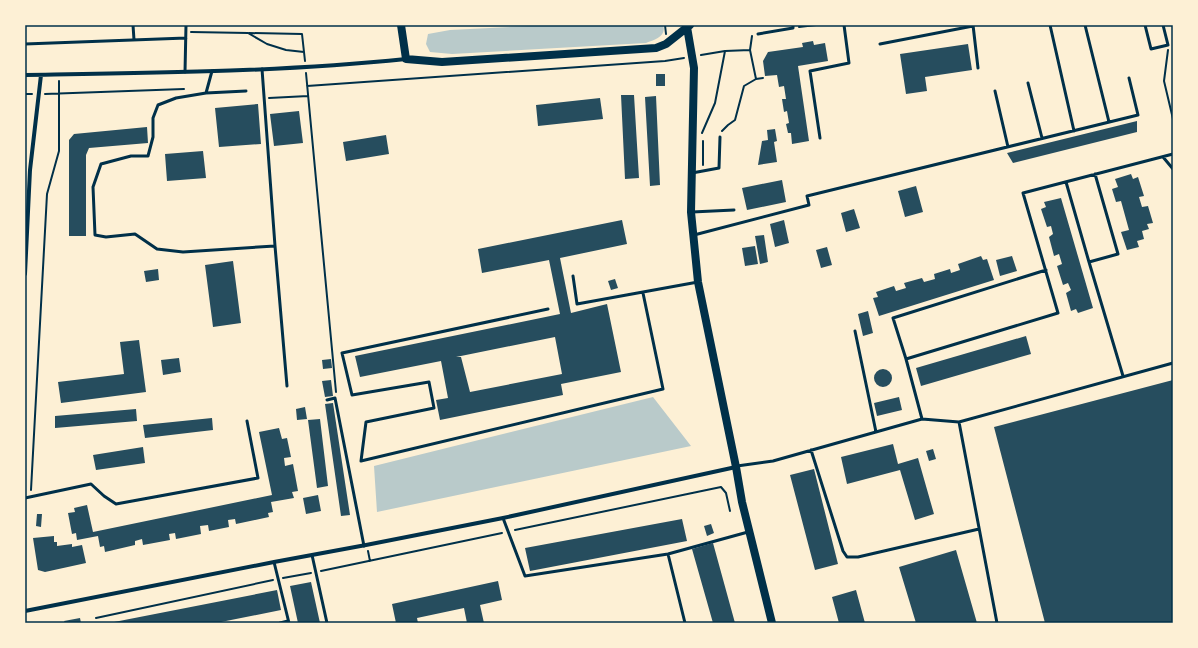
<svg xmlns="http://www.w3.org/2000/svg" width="1198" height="648" viewBox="0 0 1198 648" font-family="'Fira Sans Condensed',sans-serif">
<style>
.green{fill:#b9caca}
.building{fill:#264d5e;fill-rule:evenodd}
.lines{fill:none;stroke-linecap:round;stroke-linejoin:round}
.path{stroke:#003049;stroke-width:2}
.service{stroke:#003049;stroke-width:3}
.minor{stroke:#003049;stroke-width:4}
.secondary{stroke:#003049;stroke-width:8}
.neatline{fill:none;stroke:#003049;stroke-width:1.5}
</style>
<rect width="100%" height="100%" fill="#fdf0d5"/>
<path class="green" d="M547,25h116c4,11 -8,15 -17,18l-194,11 -22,-2 -4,-8 2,-10 22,-4z
M653,397l38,49 -314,66 -3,-46z"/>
<path class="building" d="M813,41l1,4 11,-2 3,18 -30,5 11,75 -17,3 -1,-11h-3l-2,-9 3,-1 -2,-12 -3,1 -2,-13h4l-2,-13 -5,1 -2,-12 -12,1 -2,-15 5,-9 35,-5 -1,-4z
M968,44l4,26 -47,7 2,14 -21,3 -6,-40z
M656,74h9v12h-9z
M621,95h13l5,83 -14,1z
M656,96l4,89 -10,1 -5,-89z
M600,98l3,21 -65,7 -2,-21z
M258,104l3,40 -42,3 -4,-39z
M299,111l4,32 -29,3 -4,-32z
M1137,121v11l-124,31 -6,-10z
M147,127l1,16 -59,5 -3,7v81h-17v-96l5,-6z
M775,129l2,12 -3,1 3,20 -19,3 4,-24 6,-1 -1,-10z
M386,135l3,19 -43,7 -3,-19z
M203,151l3,27 -39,3 -2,-27z
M1131,174l2,5 5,-2 6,19 -5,1 3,10 6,-1 5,17 -6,1 2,5 -7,2 2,8 -7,2 2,6 -12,3 -6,-18 8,-2 -8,-29 -5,1 -4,-13 6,-2 -3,-8z
M782,180l4,22 -39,8 -5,-22z
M916,186l7,26 -18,5 -7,-26z
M1061,198l32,110 -15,5 -2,-4 -5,2 -5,-18 5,-3 -3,-7 -5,2 -6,-19 5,-2 -3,-10 -5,2 -5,-19 4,-3 -2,-8 -4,1 -6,-18 5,-2 -2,-5z
M854,209l6,19 -14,4 -5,-19z
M622,220l5,24 -67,14 11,55 36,-9 14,68 -60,12 2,11 -123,25 -4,-20 12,-2 -7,-37 -81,16 -5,-21 205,-42 -11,-54 -67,13 -4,-24zM555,337l7,37 -92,18 -9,-35h-5z
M784,220l5,23 -14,4 -5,-23z
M764,235l4,27 -8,2 -5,-28z
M755,246l3,18 -13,2 -3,-18z
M827,247l5,18 -11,3 -5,-18z
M981,256l2,4 4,-1 7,21 -115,36 -6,-18 5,-1 -2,-5 18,-6 2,5 10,-3 -2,-5 18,-5 2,4 11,-3 -1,-5 16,-5 1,4 9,-3 -2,-6z
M1012,256l5,15 -17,5 -4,-16z
M233,261l8,62 -28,4 -8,-62z
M158,269l1,11 -13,2 -2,-11z
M615,279l3,9 -7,2 -3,-9z
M868,311l5,22 -10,3 -5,-22z
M1026,336l5,18 -110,32 -5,-18z
M139,340l7,52 -85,11 -3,-21 66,-8 -4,-32z
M179,358l2,14 -18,3 -2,-15z
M331,359l1,9 -9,1 -1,-9z
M874 378a9 9 0 1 1 18 0a9 9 0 1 1-18 0Z
M331,380l2,16 -8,1 -3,-16z
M1173,380v243h-128l-51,-196z
M899,397l3,13 -25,6 -3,-13z
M333,403l17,112 -9,1 -16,-112z
M305,407l2,12 -10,1 -1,-11z
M136,409l1,12 -82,7v-12z
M212,418l1,12 -68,8 -2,-13z
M320,419l8,67 -11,2 -9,-68z
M279,428l3,11 5,-1 4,19 -7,1 1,8 8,-2 5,27 -6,1 2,6 -23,4 2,10 -5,1 1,4 -33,7 -1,-5 -7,1 1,7 -20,4 -1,-6 -8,1 1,8 -25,5 -1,-6 -6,1 1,6 -27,5 -1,-6 -7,2v4l-30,7 -1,-6 -4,1 -2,-11 -21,4 -1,-7 -4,1 -4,-21 7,-1 -1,-4 13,-3 6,27 179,-37 -13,-63z
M893,444l5,20 20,-6 16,56 -19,6 -15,-50 -53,14 -6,-27z
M143,447l2,16 -49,7 -3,-15z
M933,449l3,10 -7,2 -3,-10z
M814,469l24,95 -23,6 -25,-95z
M318,495l3,16 -15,3 -3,-16z
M37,514h5l-1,13 -5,-1z
M682,519l5,22 -157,30 -5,-23z
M711,524l3,9 -7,3 -3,-10z
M54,536v6h3v4l15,-2v3l10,-2 4,18 -41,9 -7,-2 -5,-32z
M713,543l22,80h-22l-21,-74z
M956,550l21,73h-61l-17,-56z
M498,581l4,19 -22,5 4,18h-17l-3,-15 -47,10 1,5h-22l-4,-19z
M311,582l9,41h-22l-8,-37z
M277,590l4,20 -65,13h-107z
M856,590l9,33h-26l-7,-26z
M80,618l1,5h-16l-1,-2z"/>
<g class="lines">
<path class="path" d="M665,25l1,9
M799,27l17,-2
M191,32l57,1 19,11 19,6 18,2 1,9
M249,33l53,1 2,18
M1168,50l-4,31 9,38
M701,55l24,-4
M306,73l30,319
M756,79l7,-1
M307,86l358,-25 19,-3
M25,94h7
M45,94l139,-5
M269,98l39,-2
M722,131l6,-6 7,-5 9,-34 12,-7 -6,-29
M702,133l13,-30 10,-52 25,-1 2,-14
M703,141v24
M31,490l16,-296 12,-43v-70
M515,530l206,-43 5,6 4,18
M368,551l2,10
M321,571l181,-38
M283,578l28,-5
M96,618l177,-38"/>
<path class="service" d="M133,25l1,15
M973,25l5,43
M1050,25l24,106
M1085,25l24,97
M1145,25l6,24 17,-4 -5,-20
M758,34l35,-6v-3
M25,44l161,-6
M880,44l93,-18
M212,71l-6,22 -30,5 -18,7 -5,13v19l-5,19h-17l-30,8 -8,23 2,48 11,2 29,-3 22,15 26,3 92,-6 -13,-177
M185,72l1,-47
M1028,83l14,55
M995,91l13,56
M206,93l40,-2
M820,138l-10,-67 39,-8 -5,-38
M1163,157l10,12
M692,173l27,-5 1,-31
M1066,182l23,80 29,-8 -23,-80
M692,212l42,-2
M694,235l115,-30 -2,-9 331,-81 -9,-37
M275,246l12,140
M1089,262l34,114
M573,276l4,28 121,-22
M548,309l-206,44 10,42 77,-13 5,26 -68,14 -5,39 302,-72 -20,-96
M855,331l21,101
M906,359l-13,-41 153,-48
M327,400l8,-2 29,148
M922,419l37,3 214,-59
M959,422l38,201
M811,450l32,101 4,6h11l121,-28
M737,466l36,-5 149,-42 -16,-60 152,-46 -35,-120 150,-39
M25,498l66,-14 13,12 12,8 142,-26 -11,-57
M503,518l22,58 143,-22 80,-22
M668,554l17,69
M312,555l15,68
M274,562l15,61
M280,623l8,-2"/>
<path class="minor" d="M25,75c127,-2 254,-3 381,-16
M25,274l5,-104 11,-95
M25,611l249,-49 92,-17 137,-27 233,-51"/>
<path class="secondary" d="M401,25l5,34 36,3 214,-14 10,-4 24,-19
M687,27l7,41 -3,144 7,70 38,185 6,35 30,121"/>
</g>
<rect width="1198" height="648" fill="none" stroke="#fdf0d5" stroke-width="52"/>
<rect x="26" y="26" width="1146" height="596" class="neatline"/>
</svg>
